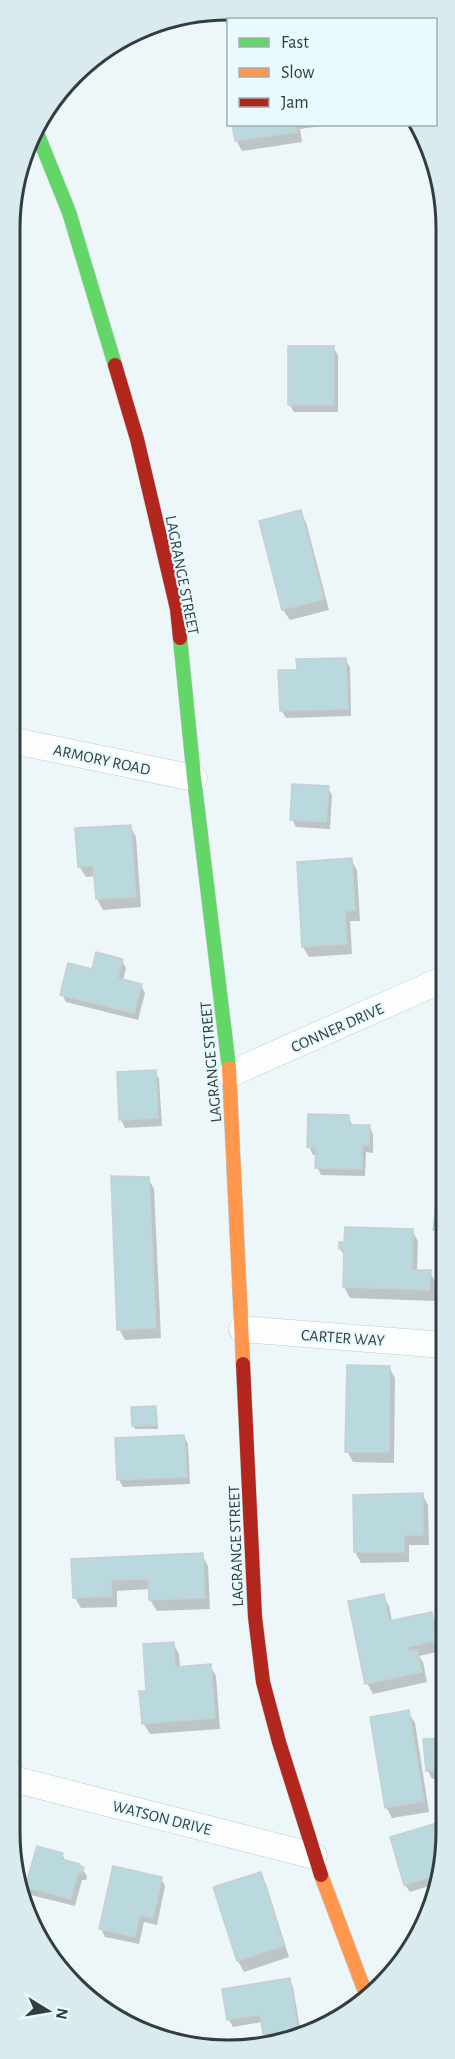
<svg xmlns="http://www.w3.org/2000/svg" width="455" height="2059" viewBox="0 0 455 2059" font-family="'Alegreya Sans',sans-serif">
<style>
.shadow{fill:#0003}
.building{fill:#b9d9de;stroke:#c6d0d2;stroke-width:1.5}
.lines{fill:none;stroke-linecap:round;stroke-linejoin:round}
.street-casing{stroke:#c0cacc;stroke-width:27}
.fast-casing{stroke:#c0cacc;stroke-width:15}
.slow-casing{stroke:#c0cacc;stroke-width:15}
.jam-casing{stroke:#c0cacc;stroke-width:15}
.street{stroke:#fcfefe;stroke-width:26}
.fast{stroke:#63d668;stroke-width:14}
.slow{stroke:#ff974d;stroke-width:14}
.jam{stroke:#b3261e;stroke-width:14}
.labels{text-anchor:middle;stroke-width:4.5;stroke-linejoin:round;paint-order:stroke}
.street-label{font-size:16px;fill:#313d3f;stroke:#e8fafd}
.rim{fill:none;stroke:#313d3f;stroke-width:3}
</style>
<rect width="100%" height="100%" fill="#edf6f8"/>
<path class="shadow" d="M234,124h94v1l-28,4 2,13 -60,9 -6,-11z
M333,347l5,8v57h-44l-5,-8z
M300,512l6,10 23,88 -39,10 -7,-10 -22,-88z
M345,659l5,8 1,49 -65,2 -5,-8 17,-38z
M328,788l4,7 -2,34 -34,-2 -4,-8z
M130,826l6,11 5,70 -38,3 -6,-11 -1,-23 -10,1 -7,-11z
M351,860l6,10 3,51h-10l2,33 -43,3 -6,-10z
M122,961l4,7 -3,13 18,4 4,8 -7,27 -72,-18 -4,-8 31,-24z
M155,1071l4,8 3,47 -37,2 -4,-8z
M348,1116l5,10h16l4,8v19l-7,-1 -1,24 -44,-1 -4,-8v-12h-4l-4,-8z
M148,1178l6,11 7,149 -36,2 -6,-11z
M438,1209h6v29l-5,-1 -4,-8z
M412,1231l6,10 -1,30 13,1 6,11 -1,18 -85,-3 -6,-11 1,-30 -5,-8z
M389,1367l6,11 -1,85 -41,-1 -6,-11z
M155,1408l2,3 1,18h-23l-2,-3z
M184,1436l4,8 2,40 -67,3 -4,-7z
M422,1494l6,11 1,40h-20v17l-48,1 -6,-11v-56z
M442,1525h2v21l-1,-2z
M202,1555l6,11 2,43 -53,2 -7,-11v-11l-33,2v16l-36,1 -6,-10 -2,-38z
M383,1595l6,11 3,15 39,-7 6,10 5,27 -23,5 4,6 4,20 -54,12 -6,-11z
M173,1643l6,11 1,14 30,-2 6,10 4,53 -70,5 -7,-11 5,-30z
M408,1712l7,11 14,89 -37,6 -6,-11z
M444,1739v39l-12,1 -4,-8 -3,-30z
M444,1822v38l-8,24 -26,8 -5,-7 -14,-47z
M62,1854l4,8 16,7 5,7 -1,4h-4l-7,26 -44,-11 -4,-8z
M260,1874l6,10 23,73 -45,15 -6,-11 -23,-73z
M161,1878l4,8 -8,39 -13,-3 -5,22 -34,-7 -4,-8z
M289,1980l4,7 8,47 -6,3 -26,5 -5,-8 -2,-12 -29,5 -4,-7z"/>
<path class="building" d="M232,124h64l1,8 -62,9z
M288,346h46v59h-46z
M301,510l23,89 -42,11 -23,-89z
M346,658l2,51 -68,2 -2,-41h19l-1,-11z
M292,784l37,2 -3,36 -36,-2z
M131,825l5,72 -40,2 -3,-33 -15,1 -3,-39z
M352,858l3,52 -10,1 2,33 -45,3 -5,-85z
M96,952l27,7 -5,19 24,6 -8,29 -74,-18 8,-32 24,6z
M156,1070l2,48 -39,2 -2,-48z
M308,1114l41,1v10h21l-1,20h-7v24l-47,-1 1,-20 -9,-1z
M111,1176l38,1 7,151 -39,2z
M436,1207l8,1v23l-11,-1z
M345,1227l68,2 -1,41h19l-2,20 -86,-3 1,-37 -5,-1v-7h5z
M347,1365l43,1 -1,86h-44z
M156,1406v19l-24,1 -1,-19z
M184,1435l3,42 -70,3 -2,-42z
M423,1493v42h-19v17h-50l-1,-57z
M203,1553l2,45 -56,2 -1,-21 -37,1 1,16 -39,2 -2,-39z
M384,1594l5,27 43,-9 5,28 -29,7v4l9,-1 5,22 -57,12 -17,-83z
M174,1642l1,25 36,-3 4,54 -73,6 -3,-33h7l-3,-47z
M409,1710l15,91 -39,7 -15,-91z
M444,1738v32l-18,1 -3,-32z
M444,1821v39l-5,15 -35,10 -14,-48z
M37,1846l26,7 -2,6 19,5v2l4,1 -2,6h-4l-7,26 -46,-12z
M113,1866l49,11 -9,41 -13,-3 -5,22 -36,-8z
M261,1872l23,74 -47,15 -24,-74z
M290,1978l8,51 -35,5 -3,-19 -33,5 -5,-31z"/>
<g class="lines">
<g class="street-casing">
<path id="street" d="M10,740l184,38
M230,1074l214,-95
M242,1329l202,16
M9,1778l305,78"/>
</g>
<g class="fast-casing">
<path id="fast" d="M35,128l34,84 46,153
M180,638l14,140 35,290"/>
</g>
<g class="slow-casing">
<path id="slow" d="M229,1068l14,296
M321,1875l46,122"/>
</g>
<g class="jam-casing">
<path id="jam" d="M115,365l22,74 40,170 3,29
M243,1364l12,253 8,65 16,60 42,133"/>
</g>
<use href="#street" class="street"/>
<use href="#fast" class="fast"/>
<use href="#slow" class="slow"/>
<use href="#jam" class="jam"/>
</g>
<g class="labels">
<g class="street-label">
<text transform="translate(183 575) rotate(79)" y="6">LAGRANGE STREET</text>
<text transform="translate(102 759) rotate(12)" y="6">ARMORY ROAD</text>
<text transform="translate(337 1027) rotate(-24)" y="6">CONNER DRIVE</text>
<text transform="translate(210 1062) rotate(-95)" y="6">LAGRANGE STREET</text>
<text transform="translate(343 1337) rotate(4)" y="6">CARTER WAY</text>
<text transform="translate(235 1546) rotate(-92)" y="6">LAGRANGE STREET</text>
<text transform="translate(162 1817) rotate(14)" y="6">WATSON DRIVE</text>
</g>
</g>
<path d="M0 0H455V2059H0ZM228 20H228A208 208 0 0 1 436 228V1832A208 208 0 0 1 228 2040H228A208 208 0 0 1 20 1832V228A208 208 0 0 1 228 20Z" fill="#d9ebee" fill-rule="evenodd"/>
<path class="rim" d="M228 20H228A208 208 0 0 1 436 228V1832A208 208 0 0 1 228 2040H228A208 208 0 0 1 20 1832V228A208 208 0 0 1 228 20Z"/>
<rect x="227" y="18" width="210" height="108" fill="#e8fafd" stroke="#9faeb1" stroke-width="1.5"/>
<rect x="239" y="38" width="30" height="9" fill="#63d668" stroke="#9faeb1" stroke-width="1.5"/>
<text x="281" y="48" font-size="18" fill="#313d3f">Fast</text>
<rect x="239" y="68" width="30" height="9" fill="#ff974d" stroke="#9faeb1" stroke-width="1.5"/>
<text x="281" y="78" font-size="18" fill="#313d3f">Slow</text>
<rect x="239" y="98" width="30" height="9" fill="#b3261e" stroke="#9faeb1" stroke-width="1.5"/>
<text x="281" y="108" font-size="18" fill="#313d3f">Jam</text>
<g transform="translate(48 2011) rotate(101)" stroke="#e8fafd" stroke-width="4.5" paint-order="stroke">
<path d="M0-4.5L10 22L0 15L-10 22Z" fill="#313d3f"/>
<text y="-9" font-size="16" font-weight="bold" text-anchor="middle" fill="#313d3f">N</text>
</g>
</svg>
